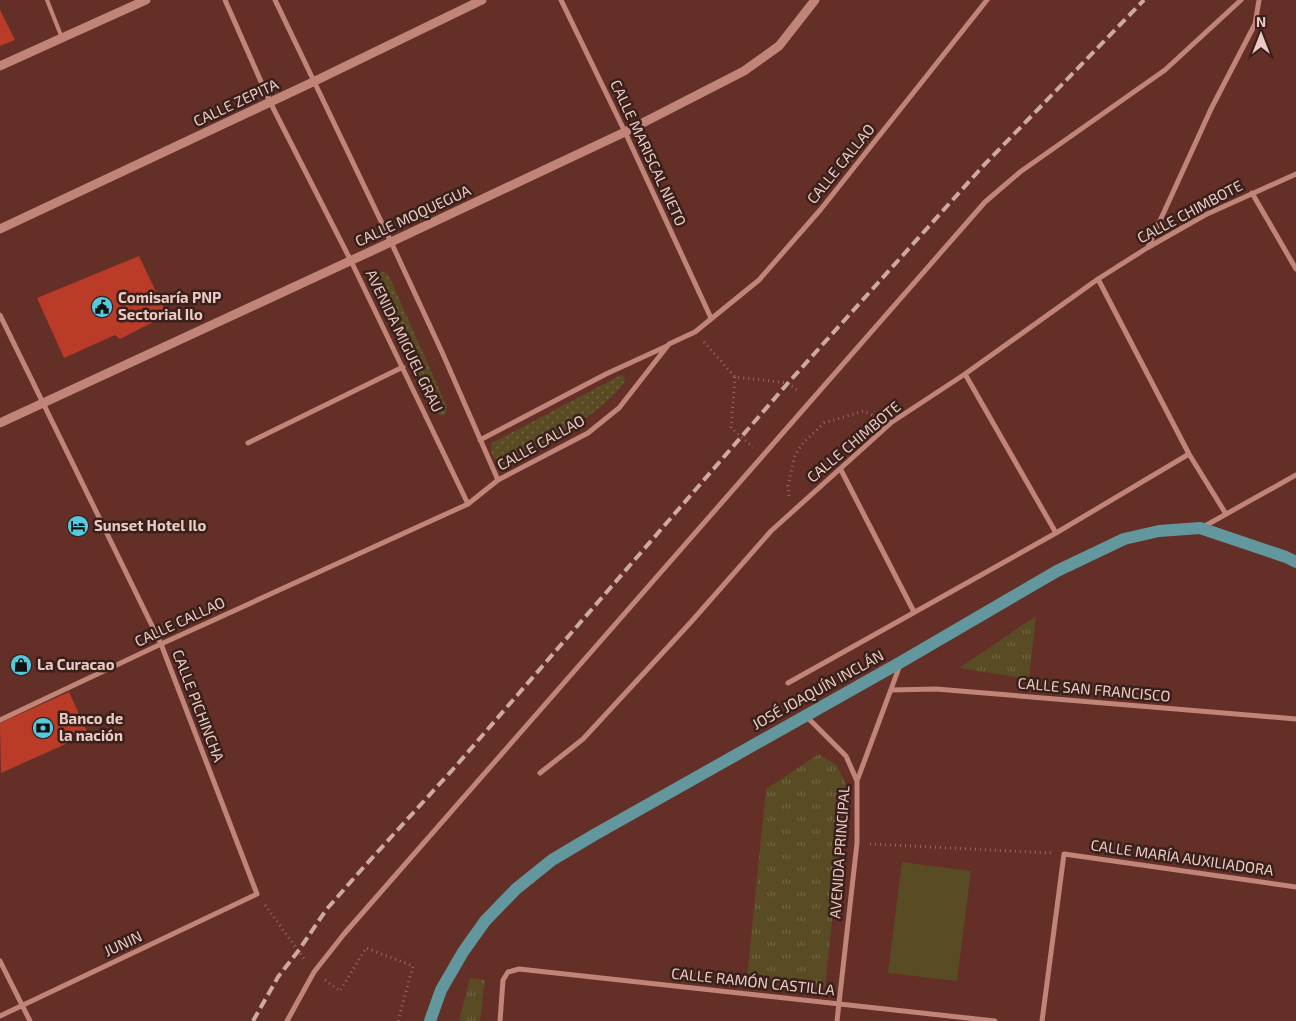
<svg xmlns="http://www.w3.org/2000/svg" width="1296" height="1021" viewBox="0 0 1296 1021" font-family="'Exo 2',sans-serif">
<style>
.grass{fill:url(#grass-dots)}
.park{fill:url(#park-tufts)}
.garden{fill:#594b23}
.building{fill:#ba3b28}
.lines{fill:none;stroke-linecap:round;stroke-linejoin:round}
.path{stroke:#986a62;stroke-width:3;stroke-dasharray:1 4;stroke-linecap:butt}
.service{stroke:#c18478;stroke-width:4}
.minor{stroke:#c18478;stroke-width:5}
.tertiary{stroke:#c18478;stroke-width:9}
.primary{stroke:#62979e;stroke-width:12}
.rail{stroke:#cea8a2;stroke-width:4;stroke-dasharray:10 5;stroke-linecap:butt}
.labels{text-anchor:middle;stroke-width:5;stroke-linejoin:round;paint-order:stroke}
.street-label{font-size:15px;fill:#eccac4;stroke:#39201b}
.poi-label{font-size:15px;font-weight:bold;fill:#eccac4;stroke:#39201b;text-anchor:start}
</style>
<defs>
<pattern id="grass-dots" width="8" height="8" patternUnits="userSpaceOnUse" patternTransform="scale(1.25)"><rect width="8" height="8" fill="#594b23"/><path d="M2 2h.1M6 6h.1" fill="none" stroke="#716441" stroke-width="1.8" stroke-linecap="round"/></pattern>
<pattern id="park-tufts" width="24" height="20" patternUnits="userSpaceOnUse" patternTransform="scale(1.25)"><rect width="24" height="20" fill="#594b23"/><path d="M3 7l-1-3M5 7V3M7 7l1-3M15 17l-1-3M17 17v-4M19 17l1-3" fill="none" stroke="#716441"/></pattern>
</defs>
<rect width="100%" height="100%" fill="#642f26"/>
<path class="grass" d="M382,272l6,2 59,133 -1,7 -5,2 -6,-4 -61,-132 2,-5z
M621,375l3,2 1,5c-31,38 -76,59 -119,82 -12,-2 -17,-10 -14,-21z"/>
<path class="park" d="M1036,616l-7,63 -70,-11z
M819,754l18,12 9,18 -21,204 -78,-11 19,-188z
M470,978l15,2 -5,41h-21z"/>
<path class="garden" d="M902,862l69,9 -14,110 -69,-8z"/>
<path class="building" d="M0,10l15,30 -15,6z
M139,256l28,59 -47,24 -5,-4 -51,23 -27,-60z
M69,692l19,42 -87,39 -1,-50z"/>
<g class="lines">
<path class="path" d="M704,342l31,35 53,6 12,9
M735,377l-4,51 22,19
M789,496l-1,-10 7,-31 8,-12 21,-20 39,-12 14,6
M870,844l181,9
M265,905l40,55
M325,980l15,11 26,-43 47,18 -15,55"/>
<path class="service" d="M47,0l15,38"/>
<path class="minor" d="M225,0l45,102 81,159 117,243
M275,0l116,242 51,110 56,128
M561,0l64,132 86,186
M1252,193l44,76
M1148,247l63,-138 44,-85 4,-24
M1098,279l91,175 37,60
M0,315l161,329 96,250 -257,122
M965,374l91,159
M480,440l126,-66 61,-28
M248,443l155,-76
M841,470l73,142
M1203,527l93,-52
M788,683l268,-150 133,-79
M891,690l45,-1 360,30
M806,716l40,40 11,25
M0,720l161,-76 307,-140 30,-24 90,-47 31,-25 50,-64 26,-12 64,-52 62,-71 166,-209
M540,773l43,-34 108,-117 80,-91 121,-109 73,-48 133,-95 49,-31 58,-33 91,-41
M0,961l30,60
M287,1021l27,-49 30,-38 641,-732 35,-30 145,-102 76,-70
M500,1021l3,-41 5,-8 11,-3 476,52
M837,1021l20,-178v-62l43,-116
M1042,1021l22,-167 232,33"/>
<path class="tertiary" d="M0,66l146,-66
M0,229l315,-148 167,-81
M0,423l391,-181 234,-110 119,-61 35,-25 36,-46"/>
<path class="primary" d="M430,1021l11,-31 22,-38 22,-31 31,-32 36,-29 42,-25 307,-173 156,-91 67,-32 35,-8 41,-3 86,29 10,5"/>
<path class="rail" d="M253,1021l25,-44 21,-27 27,-40 36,-41 93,-102 333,-384 196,-218 160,-165"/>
</g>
<defs>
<g id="civic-disc" transform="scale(1.125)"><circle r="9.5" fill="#55cadf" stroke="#39201b"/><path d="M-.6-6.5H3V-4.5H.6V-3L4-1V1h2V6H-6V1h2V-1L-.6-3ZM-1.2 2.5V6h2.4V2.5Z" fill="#111"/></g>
<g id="hotel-disc" transform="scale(1.125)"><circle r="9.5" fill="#55cadf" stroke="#39201b"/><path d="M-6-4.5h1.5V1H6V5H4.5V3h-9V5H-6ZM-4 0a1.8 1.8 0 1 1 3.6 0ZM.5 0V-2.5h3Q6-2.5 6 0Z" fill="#111"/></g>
<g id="shop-disc" transform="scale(1.125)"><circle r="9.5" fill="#55cadf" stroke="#39201b"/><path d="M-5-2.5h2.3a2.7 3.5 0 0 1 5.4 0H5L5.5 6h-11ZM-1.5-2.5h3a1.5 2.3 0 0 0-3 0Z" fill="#111"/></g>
<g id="bank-disc" transform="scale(1.125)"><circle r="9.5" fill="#55cadf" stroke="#39201b"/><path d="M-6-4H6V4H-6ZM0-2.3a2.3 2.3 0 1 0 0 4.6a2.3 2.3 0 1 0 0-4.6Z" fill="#111"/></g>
</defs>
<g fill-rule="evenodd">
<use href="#civic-disc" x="102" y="307"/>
<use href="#hotel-disc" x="78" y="526"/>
<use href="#shop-disc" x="21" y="665"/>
<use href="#bank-disc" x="43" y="728"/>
</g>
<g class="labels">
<g class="street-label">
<text transform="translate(236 103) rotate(-25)" y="5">CALLE ZEPITA</text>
<text transform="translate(648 153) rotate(65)" y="5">CALLE MARISCAL NIETO</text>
<text transform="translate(841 164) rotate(-51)" y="5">CALLE CALLAO</text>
<text transform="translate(1190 212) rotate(-28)" y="5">CALLE CHIMBOTE</text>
<text transform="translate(413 216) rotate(-25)" y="5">CALLE MOQUEGUA</text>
<text transform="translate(404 341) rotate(64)" y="5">AVENIDA MIGUEL GRAU</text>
<text transform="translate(854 442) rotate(-40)" y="5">CALLE CHIMBOTE</text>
<text transform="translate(541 443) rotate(-29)" y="5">CALLE CALLAO</text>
<text transform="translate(180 622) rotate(-25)" y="5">CALLE CALLAO</text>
<text transform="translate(818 690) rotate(-29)" y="5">JOSÉ JOAQUÍN INCLÁN</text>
<text transform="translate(1094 690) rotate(5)" y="5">CALLE SAN FRANCISCO</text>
<text transform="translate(198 706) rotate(69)" y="5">CALLE PICHINCHA</text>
<text transform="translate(840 852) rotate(-86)" y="5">AVENIDA PRINCIPAL</text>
<text transform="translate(1182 858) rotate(8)" y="5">CALLE MARÍA AUXILIADORA</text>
<text transform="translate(123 944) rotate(-25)" y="5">JUNIN</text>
<text transform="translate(753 982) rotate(6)" y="5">CALLE RAMÓN CASTILLA</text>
</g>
<g class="poi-label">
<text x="118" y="303">Comisaría PNP<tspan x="118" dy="17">Sectorial Ilo</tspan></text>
<text x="94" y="531">Sunset Hotel Ilo</text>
<text x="37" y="670">La Curacao</text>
<text x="59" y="724">Banco de<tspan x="59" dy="17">la nación</tspan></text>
</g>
</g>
<g transform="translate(1261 35)" stroke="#39201b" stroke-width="4" paint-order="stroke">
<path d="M0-4L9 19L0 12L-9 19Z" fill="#eccac4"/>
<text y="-8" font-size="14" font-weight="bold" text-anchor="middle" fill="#eccac4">N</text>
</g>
</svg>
